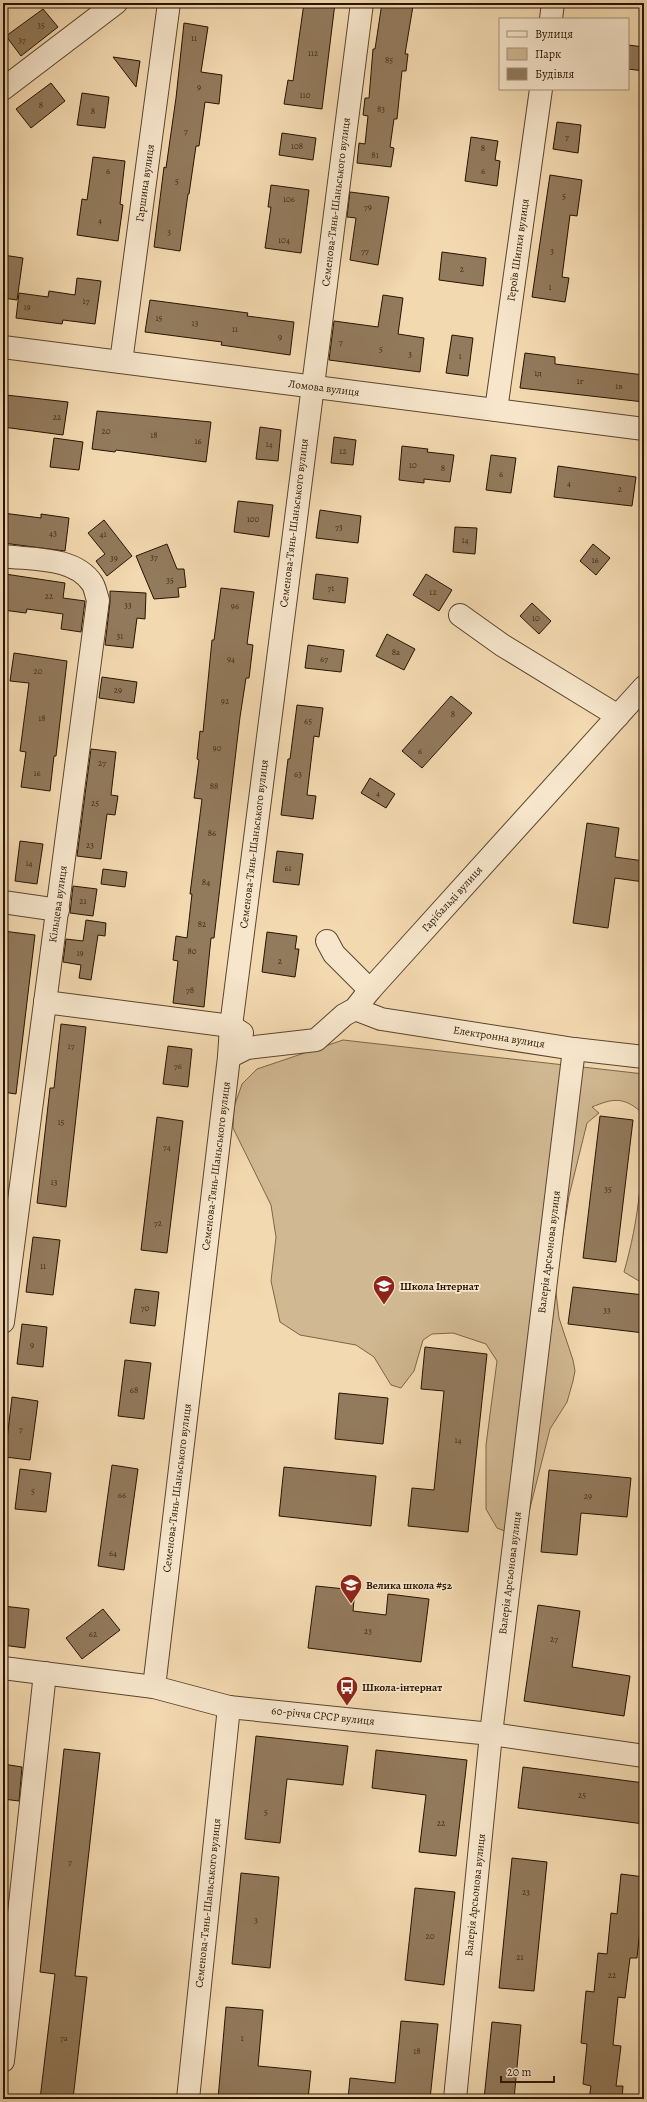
<svg xmlns="http://www.w3.org/2000/svg" width="647" height="2102" font-family="Alegreya,serif">
	<style>
		.green { fill: #d0b892; stroke: #7c6649 }
		.building { fill: #927a5c; stroke: #281400 }
		.lines { fill: none; stroke-linecap: round; stroke-linejoin: round }
		.minor-casing { stroke: #5b452c; stroke-width: 24 }
		.minor { stroke: #f7e6cc; stroke-width: 22 }
		.labels { text-anchor: middle; dominant-baseline: central; stroke-width: 3.5; stroke-linejoin: round; paint-order: stroke }
		.number-label { font-size: 9px; fill: #422e17 }
		.street-label { font-size: 11px; fill: #281400; stroke: #f7e6cc }
		.poi-label { font-size: 11px; font-weight: bold; fill: #281400; stroke: #f7e6cc; text-anchor: start }
	</style>
	<rect width="100%" height="100%" fill="#f3d9b0"/>
	<filter id="stains"><feTurbulence type="fractalNoise" baseFrequency=".005" numOctaves="4"/><feColorMatrix values="0 0 0 0 .2 0 0 0 0 .09 0 0 0 0 .02 0 0 0 .5 -.17"/></filter>
	<radialGradient id="worn" r=".72"><stop offset=".6" stop-color="#630" stop-opacity="0"/><stop offset="1" stop-color="#630" stop-opacity=".3"/></radialGradient>
	<!-- green -->
	<path class="green" d="M343,1040L644,1074V1284L624,1272C639,1219 645,1166 640,1111C622,1096 612,1099 592,1107L599,1113L587,1123L569,1196L555,1284L559,1318L573,1360L575,1371L573,1381L567,1402L550,1429L526,1524L507,1532L497,1528L486,1509V1445L497,1361L486,1344L453,1333L432,1334L423,1340L414,1371L401,1388L391,1385L374,1357L356,1345L300,1335L280,1322L271,1281L276,1237L271,1205L233,1128L234,1107L242,1084L257,1069Z"/>
	<!-- building -->
	<g class="building">
		<path d="M304,3H335L322,109L284,104L288,80L293,81Z"/>
		<path d="M382,3L413,6L405,54H408L406,71H402L397,119H394L390,147L394,148L391,167L357,163L359,143L365,144L368,116L363,115L365,98H369L373,49H375Z"/>
		<path d="M43,9L58,27L21,56L6,36Z"/>
		<path d="M184,23L208,27L201,72L222,75L219,104L205,102L199,146H196L189,194H188L180,251L154,247L164,167L166,168L176,98Z"/>
		<path d="M628,45L644,47V71L628,69Z"/>
		<path d="M113,57L140,61L136,87Z"/>
		<path d="M51,83L65,101L31,128L16,109Z"/>
		<path d="M82,93L109,97L105,128L77,125Z"/>
		<path d="M557,122L581,125L578,153L553,149Z"/>
		<path d="M282,133L316,138L313,160L279,155Z"/>
		<path d="M471,137L498,141L495,160L500,161L497,186L465,181Z"/>
		<path d="M93,157L125,161L120,204L123,205L118,241L77,235L82,199L87,200Z"/>
		<path d="M550,175L582,180L577,216L570,215L562,277L569,278L565,302L532,297Z"/>
		<path d="M271,185L309,190L301,253L265,248L271,207H268Z"/>
		<path d="M350,192L389,197L378,265L350,260L356,218L347,217Z"/>
		<path d="M442,252L486,258L483,286L439,280Z"/>
		<path d="M3,255L23,258L17,300L3,298Z"/>
		<path d="M77,278L101,281L95,324L63,320L62,324L16,318L19,293L48,297L49,291L75,295Z"/>
		<path d="M383,295L403,298L398,334L424,338L420,372L329,360L334,321L378,327Z"/>
		<path d="M150,300L248,313L247,316L294,322L290,355L221,345L222,342L145,332Z"/>
		<path d="M452,335L473,338L468,376L446,373Z"/>
		<path d="M525,353L555,357V364L644,375V402L520,388Z"/>
		<path d="M6,395L68,402L63,435L3,427Z"/>
		<path d="M97,411L211,422L206,462L116,450L115,452L92,449Z"/>
		<path d="M260,427L281,430L278,461L256,459Z"/>
		<path d="M334,437L356,440L353,465L331,463Z"/>
		<path d="M54,438L83,442L79,470L50,467Z"/>
		<path d="M402,446L428,449L427,452L454,455L450,482L424,479V483L399,480Z"/>
		<path d="M491,455L516,458L511,493L486,490Z"/>
		<path d="M558,466L636,477L632,506L554,497Z"/>
		<path d="M238,501L273,505L269,537L234,532Z"/>
		<path d="M320,510L361,516L358,543L316,538Z"/>
		<path d="M3,513L41,518V514L69,518L65,551L3,543Z"/>
		<path d="M104,520L132,556L107,576L96,561L105,554L88,533Z"/>
		<path d="M455,527L477,528L475,554L453,552Z"/>
		<path d="M167,544L177,569H184L186,587L178,588L179,597L154,599L136,556Z"/>
		<path d="M593,544L610,558L596,575L580,561Z"/>
		<path d="M5,574L65,583L63,598L85,601L81,632L61,629L63,614L27,609L26,613L3,610Z"/>
		<path d="M316,574L348,578L345,603L313,599Z"/>
		<path d="M426,574L452,590L439,611L413,595Z"/>
		<path d="M221,588L254,592L247,644L253,645L249,678H246L240,717L214,938H211L204,1007L173,1003L178,961L173,960L176,936L187,938L192,894H190L202,799L194,798L199,760L197,759L200,731L203,732L212,640H214Z"/>
		<path d="M110,591L146,593L145,619L137,618L133,648L105,645L110,602Z"/>
		<path d="M532,603L551,621L539,634L520,616Z"/>
		<path d="M387,634L415,649L404,670L376,656Z"/>
		<path d="M308,645L344,650L341,672L305,668Z"/>
		<path d="M14,653L67,661L56,756H54L50,791L21,787L26,752L20,751L29,683L10,681Z"/>
		<path d="M102,677L137,682L134,703L99,698Z"/>
		<path d="M451,696L472,713L422,768L402,751Z"/>
		<path d="M297,705L323,708L319,737L314,736L307,795L316,796L313,819L281,815L288,759H290Z"/>
		<path d="M91,749L116,752L111,795L118,796L115,815L107,814L101,859L77,856Z"/>
		<path d="M370,778L395,794L386,808L361,793Z"/>
		<path d="M587,823L619,828L615,857L644,861V882L615,878L608,928L573,923Z"/>
		<path d="M20,841L43,844L37,884L15,881Z"/>
		<path d="M277,851L303,854L299,885L273,882Z"/>
		<path d="M103,869L127,872L125,887L101,884Z"/>
		<path d="M73,886L97,889L93,916L70,913Z"/>
		<path d="M86,920L106,923L105,936L98,935L91,980L79,978L81,965L63,962L66,939L83,941Z"/>
		<path d="M3,931L35,935L16,1094L3,1092Z"/>
		<path d="M267,932L297,936L295,949H299L295,977L262,972Z"/>
		<path d="M61,1024L86,1027L66,1207L37,1203L50,1088H54Z"/>
		<path d="M168,1046L192,1049L188,1087L163,1084Z"/>
		<path d="M600,1116L633,1120L616,1262L583,1258Z"/>
		<path d="M157,1117L183,1121L167,1253L141,1250Z"/>
		<path d="M33,1237L60,1240L53,1295L26,1292Z"/>
		<path d="M573,1287L644,1295V1333L568,1324Z"/>
		<path d="M135,1289L159,1292L155,1326L130,1323Z"/>
		<path d="M22,1324L47,1327L43,1367L17,1364Z"/>
		<path d="M425,1347L487,1354L468,1532L408,1526L412,1488L434,1490L444,1391L421,1389Z"/>
		<path d="M125,1360L151,1363L144,1419L118,1416Z"/>
		<path d="M339,1393L388,1398L383,1444L335,1439Z"/>
		<path d="M12,1397L38,1401L30,1460L5,1457Z"/>
		<path d="M112,1465L138,1469L124,1570L98,1566Z"/>
		<path d="M284,1467L376,1476L371,1526L279,1516Z"/>
		<path d="M20,1469L51,1473L46,1512L15,1509Z"/>
		<path d="M549,1470L631,1478L627,1517L581,1513L577,1555L541,1552Z"/>
		<path d="M316,1586L355,1590L353,1611L386,1615L388,1594L429,1599L421,1662L308,1648Z"/>
		<path d="M538,1605L580,1611L572,1667L630,1676L624,1716L524,1701Z"/>
		<path d="M3,1606L29,1609L25,1648L3,1645Z"/>
		<path d="M103,1609L120,1630L82,1659L66,1638Z"/>
		<path d="M256,1736L348,1746L343,1785L287,1779L280,1843L245,1839Z"/>
		<path d="M64,1749L100,1753L75,1976L87,1977L73,2099H40L55,1974L40,1972Z"/>
		<path d="M376,1750L467,1760L456,1856L419,1852L426,1795L372,1788Z"/>
		<path d="M3,1764L22,1767L19,1801L3,1799Z"/>
		<path d="M523,1767L644,1783V1824L518,1808Z"/>
		<path d="M512,1858L547,1862L534,1991L499,1988Z"/>
		<path d="M241,1873L279,1877L270,1968L232,1964Z"/>
		<path d="M621,1874L644,1877V1920L641,1919L637,1958H630L625,1998L618,1997L613,2045L621,2046L616,2086H623L622,2099H589L591,2086L583,2084L587,2044L581,2043L586,1991L594,1992L598,1953L607,1954L611,1913L617,1914Z"/>
		<path d="M415,1888L455,1892L444,1985L405,1980Z"/>
		<path d="M226,2007L263,2010L258,2066L311,2071L308,2099H218Z"/>
		<path d="M401,2021L438,2024L430,2099H348L350,2078L395,2083Z"/>
		<path d="M492,2022L521,2025L514,2099H484Z"/>
	</g>
	<g class="lines">
		<!-- minor casing -->
		<g class="minor-casing">
			<g id="minor">
				<path d="M551,19L553,3"/>
				<path d="M3,89L116,3"/>
				<path d="M3,347L644,429"/>
				<path d="M121,362L169,3"/>
				<path d="M496,410L541,89"/>
				<path d="M3,556C31,560 74,556 92,583C95,587 96,595 98,600L3,1322"/>
				<path d="M460,615L502,645L618,716"/>
				<path d="M3,902L58,910"/>
				<path d="M327,941L334,954L370,990"/>
				<path d="M45,1002L231,1026L242,1033"/>
				<path d="M355,1009L381,1019L574,1049L644,1057"/>
				<path d="M229,1057L247,1048L316,1040L344,1015L355,1009L370,990L644,687"/>
				<path d="M3,1668L154,1687L229,1707L491,1734L644,1756"/>
				<path d="M154,1687L229,1057L231,1026L362,3"/>
				<path d="M3,2061L45,1673"/>
				<path d="M188,2099L229,1707"/>
				<path d="M455,2099L491,1734L574,1049"/>
			</g>
		</g>
		<!-- minor -->
		<use href="#minor" class="minor"/>
	</g>
	<!-- icons -->
	<defs>
		<g id="school-pin" transform="scale(1.15)"><path d="M0 17L-7.5 6A9.5 9.5 0 1 1 7.5 6Z" fill="#8f2418" stroke="#f7e6cc"/><path d="M0-5L7-2L0 1L-7-2ZM-4 1L0 2.5L4 1V4Q0 6-4 4Z" fill="#fff"/></g>
		<g id="bus-pin" transform="scale(1.15)"><path d="M0 17L-7.5 6A9.5 9.5 0 1 1 7.5 6Z" fill="#8f2418" stroke="#f7e6cc"/><path d="M-5-6H5V4H4V6H2V4H-2V6H-4V4H-5ZM-3.5-4V0h7V-4ZM-3.5 1.2v1.5H-2V1.2ZM2 1.2v1.5H3.5V1.2Z" fill="#fff"/></g>
	</defs>
	<g fill-rule="evenodd">
		<use href="#school-pin" x="384" y="1286"/>
		<use href="#school-pin" x="351" y="1585"/>
		<use href="#bus-pin" x="347" y="1687"/>
	</g>
	<g class="labels">
		<!-- number labels -->
		<g class="number-label">
			<text x="41" y="25">35</text>
			<text x="194" y="38">11</text>
			<text x="22" y="40">37</text>
			<text x="313" y="53">112</text>
			<text x="389" y="60">85</text>
			<text x="199" y="87">9</text>
			<text x="305" y="95">110</text>
			<text x="41" y="105">8</text>
			<text x="381" y="109">83</text>
			<text x="93" y="111">8</text>
			<text x="186" y="131">7</text>
			<text x="567" y="137">7</text>
			<text x="297" y="146">108</text>
			<text x="483" y="148">8</text>
			<text x="375" y="155">81</text>
			<text x="108" y="171">6</text>
			<text x="483" y="171">6</text>
			<text x="177" y="181">5</text>
			<text x="564" y="196">5</text>
			<text x="289" y="199">106</text>
			<text x="368" y="207">79</text>
			<text x="100" y="220">4</text>
			<text x="169" y="232">3</text>
			<text x="284" y="240">104</text>
			<text x="365" y="251">77</text>
			<text x="552" y="251">3</text>
			<text x="462" y="269">2</text>
			<text x="550" y="287">1</text>
			<text x="86" y="301">17</text>
			<text x="27" y="307">19</text>
			<text x="159" y="318">15</text>
			<text x="195" y="323">13</text>
			<text x="235" y="329">11</text>
			<text x="280" y="337">9</text>
			<text x="341" y="342">7</text>
			<text x="381" y="349">5</text>
			<text x="410" y="354">3</text>
			<text x="460" y="356">1</text>
			<text x="538" y="373">1д</text>
			<text x="580" y="381">1г</text>
			<text x="619" y="386">1в</text>
			<text x="57" y="417">22</text>
			<text x="106" y="431">20</text>
			<text x="154" y="435">18</text>
			<text x="198" y="441">16</text>
			<text x="269" y="444">14</text>
			<text x="343" y="451">12</text>
			<text x="413" y="465">10</text>
			<text x="443" y="468">8</text>
			<text x="501" y="474">6</text>
			<text x="569" y="483">4</text>
			<text x="620" y="489">2</text>
			<text x="253" y="519">100</text>
			<text x="339" y="527">73</text>
			<text x="53" y="533">43</text>
			<text x="103" y="534">41</text>
			<text x="465" y="540">14</text>
			<text x="154" y="557">37</text>
			<text x="114" y="558">39</text>
			<text x="595" y="560">16</text>
			<text x="170" y="580">35</text>
			<text x="331" y="588">71</text>
			<text x="433" y="592">12</text>
			<text x="49" y="596">22</text>
			<text x="128" y="605">33</text>
			<text x="235" y="606">96</text>
			<text x="536" y="618">10</text>
			<text x="120" y="636">31</text>
			<text x="396" y="652">8а</text>
			<text x="231" y="659">94</text>
			<text x="324" y="659">67</text>
			<text x="38" y="671">20</text>
			<text x="118" y="690">29</text>
			<text x="225" y="701">92</text>
			<text x="453" y="714">8</text>
			<text x="42" y="718">18</text>
			<text x="308" y="721">65</text>
			<text x="217" y="748">90</text>
			<text x="420" y="751">6</text>
			<text x="102" y="763">27</text>
			<text x="37" y="773">16</text>
			<text x="298" y="774">63</text>
			<text x="214" y="786">88</text>
			<text x="378" y="793">4</text>
			<text x="95" y="803">25</text>
			<text x="212" y="833">86</text>
			<text x="90" y="845">23</text>
			<text x="29" y="863">14</text>
			<text x="288" y="868">61</text>
			<text x="206" y="882">84</text>
			<text x="83" y="901">21</text>
			<text x="202" y="924">82</text>
			<text x="192" y="951">80</text>
			<text x="80" y="953">19</text>
			<text x="280" y="961">2</text>
			<text x="190" y="990">78</text>
			<text x="71" y="1046">17</text>
			<text x="178" y="1066">76</text>
			<text x="61" y="1122">15</text>
			<text x="167" y="1147">74</text>
			<text x="54" y="1182">13</text>
			<text x="608" y="1189">35</text>
			<text x="158" y="1223">72</text>
			<text x="43" y="1266">11</text>
			<text x="145" y="1308">70</text>
			<text x="607" y="1310">33</text>
			<text x="32" y="1345">9</text>
			<text x="134" y="1390">68</text>
			<text x="21" y="1429">7</text>
			<text x="458" y="1440">14</text>
			<text x="33" y="1491">5</text>
			<text x="122" y="1495">66</text>
			<text x="588" y="1496">29</text>
			<text x="113" y="1553">64</text>
			<text x="368" y="1631">23</text>
			<text x="93" y="1634">62</text>
			<text x="554" y="1639">27</text>
			<text x="582" y="1795">25</text>
			<text x="266" y="1812">5</text>
			<text x="441" y="1823">22</text>
			<text x="70" y="1862">7</text>
			<text x="526" y="1892">23</text>
			<text x="256" y="1920">3</text>
			<text x="430" y="1936">20</text>
			<text x="520" y="1957">21</text>
			<text x="612" y="1975">22</text>
			<text x="64" y="2038">7а</text>
			<text x="242" y="2038">1</text>
			<text x="417" y="2051">18</text>
		</g>
		<!-- street labels -->
		<g class="street-label">
			<text transform="translate(145 183) rotate(-82)">Гаршина вулиця</text>
			<text transform="translate(336 202) rotate(-83)">Семенова-Тянь-Шаньського вулиця</text>
			<text transform="translate(518 250) rotate(-82)">Героїв Шипки вулиця</text>
			<text transform="translate(324 388) rotate(7)">Ломова вулиця</text>
			<text transform="translate(294 523) rotate(-83)">Семенова-Тянь-Шаньського вулиця</text>
			<text transform="translate(254 844) rotate(-83)">Семенова-Тянь-Шаньського вулиця</text>
			<text transform="translate(452 899) rotate(-48)">Гарібальді вулиця</text>
			<text transform="translate(58 904) rotate(-82)">Кільцева вулиця</text>
			<text transform="translate(499 1037) rotate(9)">Електронна вулиця</text>
			<text transform="translate(216 1166) rotate(-83)">Семенова-Тянь-Шаньського вулиця</text>
			<text transform="translate(549 1252) rotate(-83)">Валерія Арсьонова вулиця</text>
			<text transform="translate(177 1488) rotate(-83)">Семенова-Тянь-Шаньського вулиця</text>
			<text transform="translate(510 1573) rotate(-83)">Валерія Арсьонова вулиця</text>
			<text transform="translate(323 1716) rotate(6)">60-річчя СРСР вулиця</text>
			<text transform="translate(475 1895) rotate(-84)">Валерія Арсьонова вулиця</text>
			<text transform="translate(208 1903) rotate(-84)">Семенова-Тянь-Шаньського вулиця</text>
		</g>
		<!-- poi labels -->
		<g class="poi-label">
			<text x="400" y="1286">Школа Інтернат</text>
			<text x="366" y="1585">Велика школа #52</text>
			<text x="362" y="1687">Школа-інтернат</text>
		</g>
	</g>
	<!-- margin -->
	<rect width="647" height="2102" fill="none" stroke="#f3d9b0" stroke-width="16"/>
	<rect x="4" y="4" width="639" height="2094" fill="none" stroke="#281400" stroke-width="2"/>
	<rect x="8" y="8" width="631" height="2086" fill="none" stroke="#281400"/>
	<!-- legend -->
	<rect x="499" y="18" width="130" height="72" fill="#f7e6cc" stroke="#a4927a"/>
	<rect x="507" y="31" width="20" height="6" fill="#f7e6cc" stroke="#a4927a"/>
	<text x="535" y="38" font-size="12" fill="#281400">Вулиця</text>
	<rect x="507" y="48" width="20" height="12" fill="#d0b892" stroke="#a4927a"/>
	<text x="535" y="58" font-size="12" fill="#281400">Парк</text>
	<rect x="507" y="68" width="20" height="12" fill="#927a5c" stroke="#a4927a"/>
	<text x="535" y="78" font-size="12" fill="#281400">Будівля</text>
	<!-- scale -->
	<path d="M501 2076v6h53v-6" fill="none" stroke="#281400" stroke-width="2"/>
	<text x="507" y="2076" font-size="12" fill="#281400" stroke="#f7e6cc" stroke-width="3" paint-order="stroke">20 m</text>
	<rect width="100%" height="100%" filter="url(#stains)"/>
	<rect width="100%" height="100%" fill="url(#worn)"/>
</svg>
